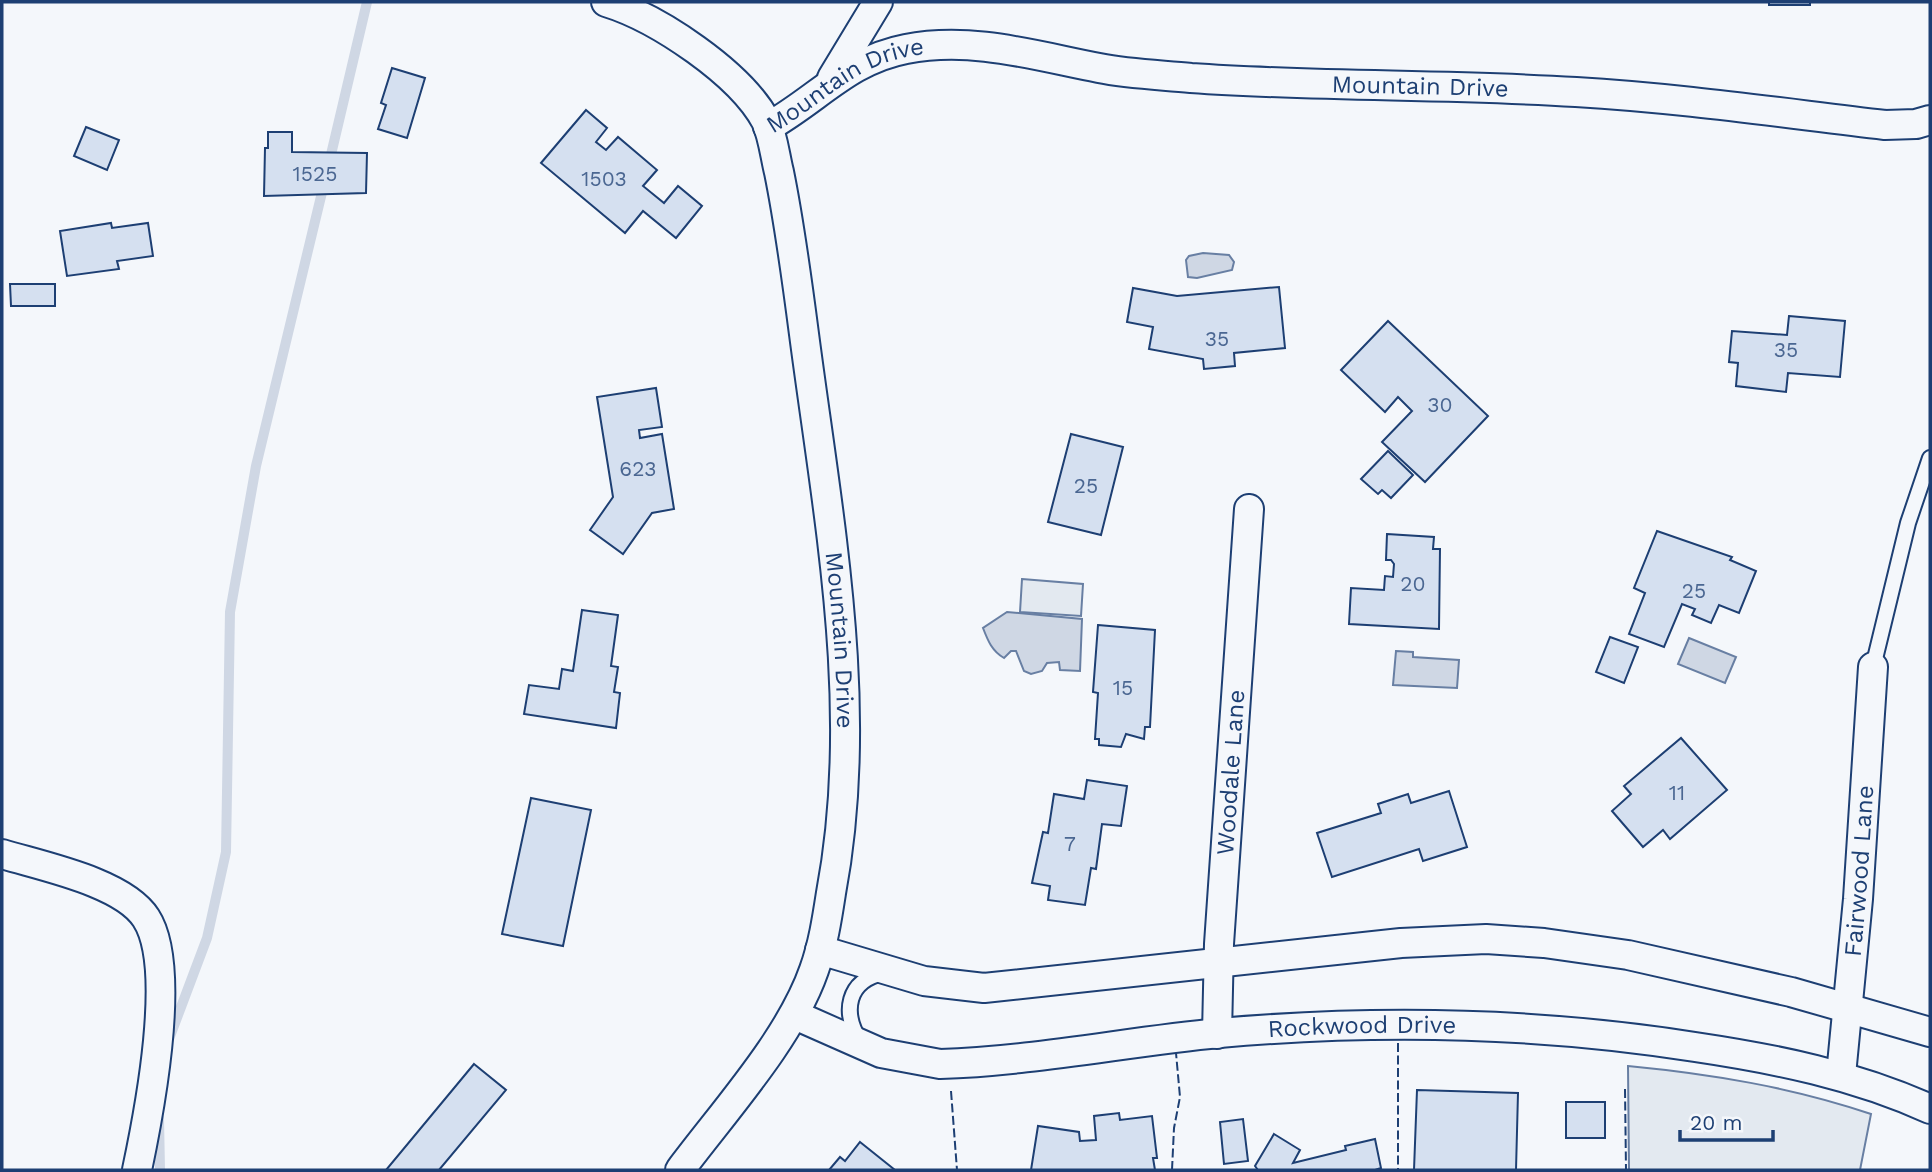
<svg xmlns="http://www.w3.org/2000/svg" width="1932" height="1172" font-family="'Work Sans',sans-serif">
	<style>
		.green { fill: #e3e9f0; stroke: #687fa3; stroke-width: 2 }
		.water { fill: #cfd7e4; stroke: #687fa3; stroke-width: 2 }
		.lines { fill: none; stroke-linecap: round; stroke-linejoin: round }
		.stream { stroke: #cfd7e4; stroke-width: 10 }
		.building { fill: #d5e0f0; stroke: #1d3f73; stroke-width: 2 }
		.service-casing { stroke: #1d3f73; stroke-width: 18 }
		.minor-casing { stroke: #1d3f73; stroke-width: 32 }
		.service { stroke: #f4f7fb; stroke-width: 14 }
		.minor { stroke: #f4f7fb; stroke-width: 28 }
		.fence { stroke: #1d3f73; stroke-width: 2; stroke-dasharray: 9 3.5; stroke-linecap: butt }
		.labels { text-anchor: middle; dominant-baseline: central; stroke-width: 5; stroke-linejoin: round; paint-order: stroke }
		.number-label { font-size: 21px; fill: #4b6792 }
		.street-label { font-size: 24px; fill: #1d3f73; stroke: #f4f7fb }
	</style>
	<rect width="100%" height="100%" fill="#f4f7fb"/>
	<!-- green -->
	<g class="green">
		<path d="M1022,579L1083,584L1081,616L1020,612Z"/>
		<path d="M1628,1066C1711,1074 1791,1087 1871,1114L1860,1170H1629Z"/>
	</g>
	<!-- water -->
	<g class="water">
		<path d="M1203,253L1229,255L1234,262L1232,270L1197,278L1188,277L1186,260L1189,256Z"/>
		<path d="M1007,612L1082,619L1080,671L1060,670L1059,662L1047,663L1042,671L1031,674L1024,671L1016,651H1011L1004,658C992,651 988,641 983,628Z"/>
		<path d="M1689,638L1736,657L1725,683L1678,664Z"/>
		<path d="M1396,651L1413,652V657L1459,660L1457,688L1393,685Z"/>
	</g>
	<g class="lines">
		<!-- stream -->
		<g class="stream">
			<path d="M329,163L367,2"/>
			<path d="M169,1039L207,938L226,852L230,612L256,466L324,184"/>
			<path d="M159,1118L160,1170"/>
		</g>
	</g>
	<!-- building -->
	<g class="building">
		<rect x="1769" y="2" width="41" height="3"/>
		<path d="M392,68L425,78L407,138L378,129L386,105L381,103Z"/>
		<path d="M586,110L607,128L596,142L606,150L618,137L657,170L643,186L664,203L678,186L702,206L676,238L643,211L625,233L541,163Z"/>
		<path d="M86,127L119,140L107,170L74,156Z"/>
		<path d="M268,132H292V152L367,153L366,193L264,196L265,148H268Z"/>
		<path d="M111,223L112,228L148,223L153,256L117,261L119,269L67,276L60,231Z"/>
		<path d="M10,284H55V306H11Z"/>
		<path d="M1279,287L1285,348L1234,353L1235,366L1204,369L1203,359L1149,349L1153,327L1127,322L1133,288L1177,296Z"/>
		<path d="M1789,316L1845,321L1840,377L1788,373L1786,392L1736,386L1738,363L1729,362L1732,331L1787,335Z"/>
		<path d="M1388,321L1488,416L1425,482L1382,442L1412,411L1398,397L1385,412L1341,370Z"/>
		<path d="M656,388L662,427L639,430L640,438L662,434L674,509L652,513L623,554L590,530L613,497L597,397Z"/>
		<path d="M1071,434L1123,447L1101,535L1048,522Z"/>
		<path d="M1388,451L1413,475L1391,498L1382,490L1378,494L1361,479Z"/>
		<path d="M1657,531L1732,557L1730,560L1756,571L1739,613L1719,605L1711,623L1692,615L1695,609L1682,604L1664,647L1629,634L1645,593L1634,588Z"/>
		<path d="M1387,534L1434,537L1433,549H1440L1439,629L1349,624L1351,588L1384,590L1385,576L1393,577L1394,564L1391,560H1386Z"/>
		<path d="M582,610L618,615L611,666L618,667L614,692L620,693L616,728L524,714L529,685L559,689L562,669L573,671Z"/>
		<path d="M1098,625L1155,630L1150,727H1145L1144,739L1126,734L1121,747L1099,745V739H1095L1098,693L1093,692Z"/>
		<path d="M1610,637L1638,647L1624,683L1596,672Z"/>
		<path d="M1681,738L1727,790L1670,839L1663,830L1643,847L1612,811L1631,794L1624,786Z"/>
		<path d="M1087,780L1127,786L1121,826L1102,824L1096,869L1091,868L1085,905L1048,900L1050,886L1032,883L1043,832L1048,833L1054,794L1084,799Z"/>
		<path d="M1449,791L1467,847L1423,861L1419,849L1332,877L1317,833L1381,813L1378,804L1408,794L1411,803Z"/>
		<path d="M531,798L591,810L563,946L502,934Z"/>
		<path d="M474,1064L506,1090L439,1170H386Z"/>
		<path d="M1417,1090L1518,1093L1516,1170H1414Z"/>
		<rect x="1566" y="1102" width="39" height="36"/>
		<path d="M1119,1113L1120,1120L1152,1116L1157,1158H1153L1155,1170H1031L1038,1126L1079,1132L1080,1141L1096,1140L1094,1116Z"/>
		<path d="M1243,1119L1248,1161L1224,1164L1220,1122Z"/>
		<path d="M1274,1134L1300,1150L1293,1163L1346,1150L1345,1146L1375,1139L1381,1168L1375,1170H1258L1255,1166Z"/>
		<path d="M860,1142L895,1170H829L840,1157L845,1161Z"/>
	</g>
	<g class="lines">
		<!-- service casing -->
		<g class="service-casing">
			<g id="service">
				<path d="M1873,667L1908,523L1930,458"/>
				<path d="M860,1041C842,1012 847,981 883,973"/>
			</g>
		</g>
		<!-- minor casing -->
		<g class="minor-casing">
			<g id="minor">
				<path id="s1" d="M606,2C658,18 740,73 766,121C773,136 775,156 779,172C790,226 797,280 804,334C828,518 866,708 831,893C827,919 823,945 814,970C790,1039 724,1111 680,1170"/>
				<path d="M832,78L878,2"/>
				<path id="s2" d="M768,127C818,99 848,60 906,49C972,36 1036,56 1099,68C1129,74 1161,75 1191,78C1319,87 1448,84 1576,92C1679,98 1782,113 1885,125L1916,124L1930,120"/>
				<path d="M2,854C41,866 123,882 146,918C178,967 149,1113 137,1170"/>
				<path d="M820,950L924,981L984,988L1401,943L1486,939L1544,943L1628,955L1791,992L1930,1032"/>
				<path id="s3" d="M795,1015L881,1053L940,1064C1033,1061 1126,1042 1219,1033C1380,1019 1536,1022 1695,1047C1776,1059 1855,1075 1930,1109"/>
				<path id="s4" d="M1217,1034L1219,944L1249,509"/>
				<path id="s5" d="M1841,1075L1858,899L1873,667"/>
			</g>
		</g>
		<!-- service -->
		<use href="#service" class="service"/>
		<!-- minor -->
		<use href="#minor" class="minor"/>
		<!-- fence -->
		<g class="fence">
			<path d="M1398,1043V1170"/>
			<path d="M1625,1089L1626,1170"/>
			<path d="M951,1091L957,1170"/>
			<path d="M1172,1170L1174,1128L1180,1097L1176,1053"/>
		</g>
	</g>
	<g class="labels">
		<!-- number labels -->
		<g class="number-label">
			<text x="315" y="173">1525</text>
			<text x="604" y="178">1503</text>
			<text x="1217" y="338">35</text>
			<text x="1786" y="349">35</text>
			<text x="1440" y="404">30</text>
			<text x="638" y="468">623</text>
			<text x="1086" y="485">25</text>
			<text x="1413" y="583">20</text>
			<text x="1694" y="590">25</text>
			<text x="1123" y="687">15</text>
			<text x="1677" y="792">11</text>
			<text x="1070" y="843">7</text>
		</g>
		<!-- street labels -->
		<g class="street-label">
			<text stroke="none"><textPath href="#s2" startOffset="677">Mountain Drive</textPath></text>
			<text stroke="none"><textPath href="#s2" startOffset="89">Mountain Drive</textPath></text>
			<text stroke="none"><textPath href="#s1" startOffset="728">Mountain Drive</textPath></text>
			<text stroke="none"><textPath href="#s4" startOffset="262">Woodale Lane</textPath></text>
			<text stroke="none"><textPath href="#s5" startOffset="205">Fairwood Lane</textPath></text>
			<text stroke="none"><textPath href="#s3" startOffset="578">Rockwood Drive</textPath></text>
		</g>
	</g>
	<!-- border -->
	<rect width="1932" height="1172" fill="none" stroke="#1d3f73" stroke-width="7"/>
	<!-- scale -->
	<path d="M1680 1130v10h93v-10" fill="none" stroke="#1d3f73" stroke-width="3.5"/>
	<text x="1690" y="1130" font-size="21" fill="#1d3f73" stroke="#f4f7fb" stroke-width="5" paint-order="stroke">20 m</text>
</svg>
